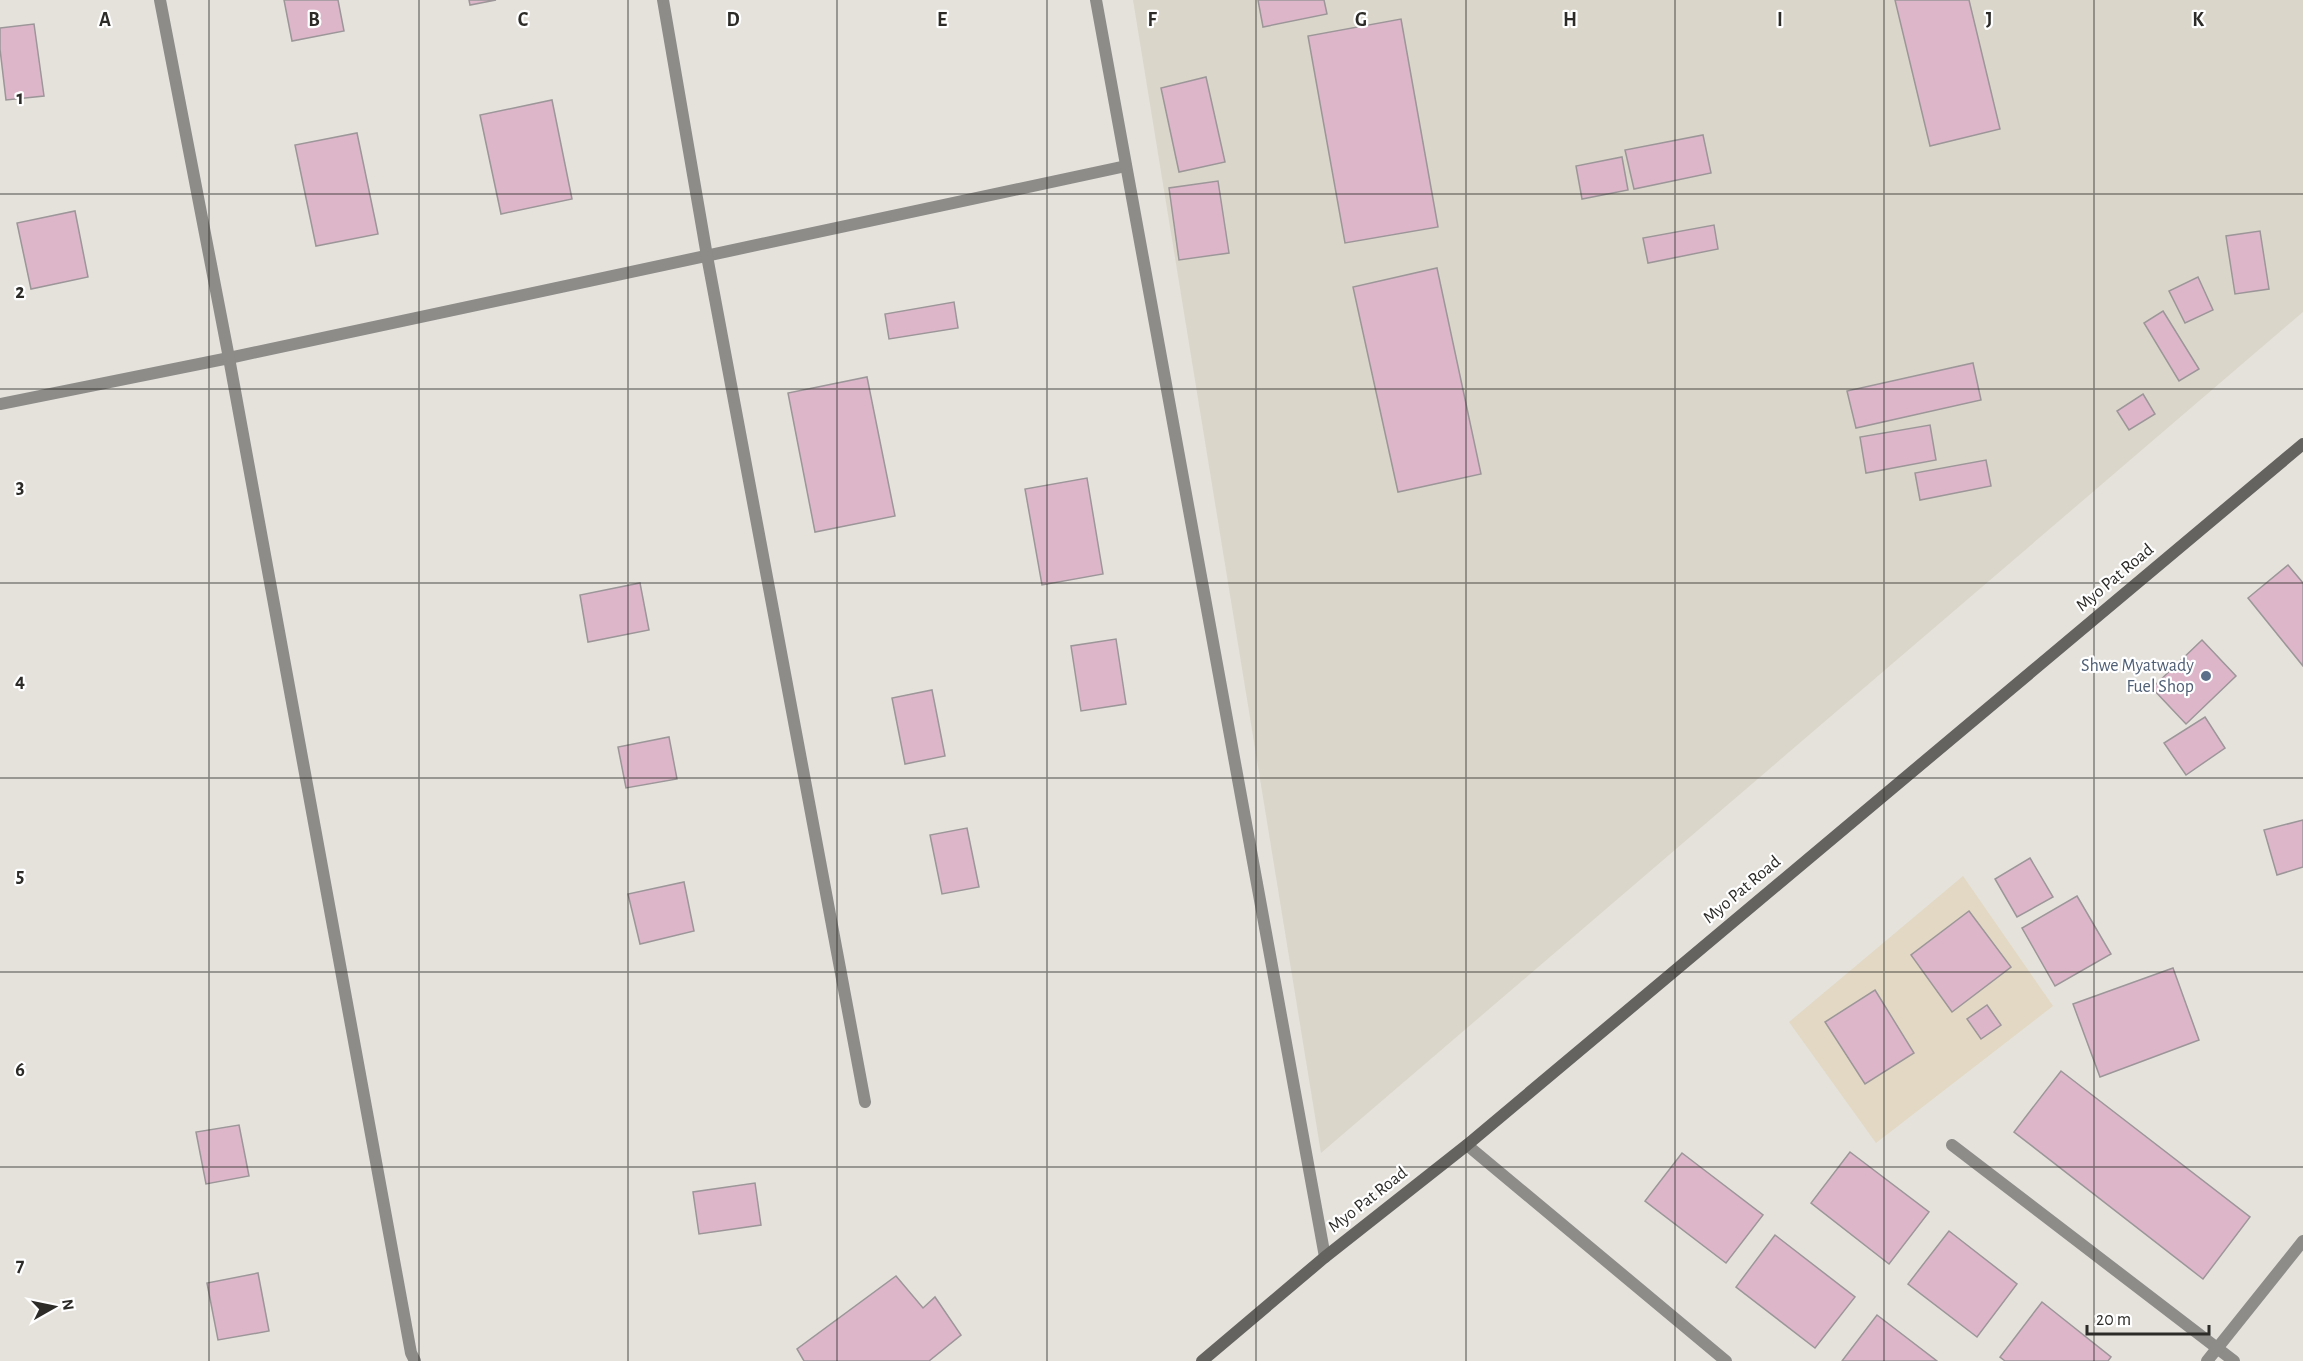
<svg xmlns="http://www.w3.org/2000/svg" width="2303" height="1361" font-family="'Alegreya Sans',sans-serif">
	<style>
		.commercial { fill: #e2d8c3 }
		.built { fill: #dbd6ca }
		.building { fill: #ddb6ca; stroke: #9c9699; stroke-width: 1.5 }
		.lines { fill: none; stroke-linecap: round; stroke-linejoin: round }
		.lane { stroke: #8d8c89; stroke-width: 12 }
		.street { stroke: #8d8c89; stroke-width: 12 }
		.secondary { stroke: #65635f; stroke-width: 12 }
		.grid { fill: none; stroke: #2c2b28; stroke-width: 1.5; stroke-opacity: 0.55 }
		.service-dot { fill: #5c6f8a; stroke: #fff; stroke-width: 2 }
		.labels { text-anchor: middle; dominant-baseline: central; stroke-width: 4.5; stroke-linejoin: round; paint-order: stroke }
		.street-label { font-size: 18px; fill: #2c2b28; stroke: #fff }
		.service-label { font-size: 18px; fill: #4e5e75; stroke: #fff; text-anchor: end }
		.grid-label { font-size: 20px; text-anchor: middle; font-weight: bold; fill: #2c2b28; stroke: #fff; stroke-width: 4.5; stroke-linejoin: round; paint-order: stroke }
	</style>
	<rect width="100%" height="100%" fill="#e5e2dc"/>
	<!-- commercial -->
	<path class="commercial" d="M1963,876L2053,1006L1876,1143L1789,1022Z"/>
	<!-- built -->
	<path class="built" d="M1133,0H2303V312L1321,1153Z"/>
	<!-- building -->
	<g class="building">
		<path d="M284,0H338L344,31L292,41Z"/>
		<path d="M469,0H496L470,5Z"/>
		<path d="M1258,0H1324L1327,14L1263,27Z"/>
		<path d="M1895,0H1969L2000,129L1930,146Z"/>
		<path d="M1401,19L1438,227L1345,243L1308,36Z"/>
		<path d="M34,24L44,96L6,100L0,49V28Z"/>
		<path d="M1206,77L1225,162L1179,172L1161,88Z"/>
		<path d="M552,100L572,199L501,214L480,115Z"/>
		<path d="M357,133L378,234L316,246L295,145Z"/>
		<path d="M1703,135L1711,173L1634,189L1625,150Z"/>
		<path d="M1622,157L1628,190L1582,199L1576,166Z"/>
		<path d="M1218,181L1229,253L1179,260L1169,188Z"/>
		<path d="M75,211L88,277L31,289L17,223Z"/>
		<path d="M1714,225L1718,249L1648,263L1643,238Z"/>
		<path d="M2260,231L2269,289L2235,294L2226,236Z"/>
		<path d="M1437,268L1481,474L1398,492L1353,287Z"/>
		<path d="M2198,277L2213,310L2185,323L2169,291Z"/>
		<path d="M954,302L958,328L889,339L885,314Z"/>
		<path d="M2163,311L2199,369L2179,381L2144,323Z"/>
		<path d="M1973,363L1981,400L1856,428L1847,391Z"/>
		<path d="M867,377L895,516L815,532L788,393Z"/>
		<path d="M2143,394L2155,414L2129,430L2117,411Z"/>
		<path d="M1930,425L1936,460L1866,473L1860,437Z"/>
		<path d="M1986,460L1991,486L1920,500L1915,473Z"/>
		<path d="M1087,478L1103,574L1042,585L1025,489Z"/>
		<path d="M2288,565L2303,583V666L2248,598Z"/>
		<path d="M640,583L649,630L588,642L580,595Z"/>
		<path d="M1116,639L1126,704L1081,711L1071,646Z"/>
		<path d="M2202,640L2236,676L2186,724L2152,688Z"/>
		<path d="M932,690L945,756L905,764L892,698Z"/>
		<path d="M2205,717L2225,748L2186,775L2164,743Z"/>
		<path d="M669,737L677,779L626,788L618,747Z"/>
		<path d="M2303,820V867L2277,875L2264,830Z"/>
		<path d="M967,828L979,887L942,894L930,835Z"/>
		<path d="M2030,858L2053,897L2017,917L1995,879Z"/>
		<path d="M684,882L694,931L640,944L628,894Z"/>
		<path d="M2077,896L2111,954L2055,986L2022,928Z"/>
		<path d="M1969,911L2011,967L1952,1012L1911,955Z"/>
		<path d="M2173,968L2199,1040L2100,1077L2073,1004Z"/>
		<path d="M1875,990L1914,1053L1865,1084L1825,1022Z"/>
		<path d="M1987,1005L2001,1025L1981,1039L1967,1019Z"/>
		<path d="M2061,1071L2250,1217L2203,1279L2014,1132Z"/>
		<path d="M239,1125L249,1176L206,1184L196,1132Z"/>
		<path d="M1850,1152L1929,1212L1889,1264L1811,1203Z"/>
		<path d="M1682,1153L1763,1215L1726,1263L1645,1201Z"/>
		<path d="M755,1183L761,1225L699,1234L693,1192Z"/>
		<path d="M1949,1231L2017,1284L1977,1337L1908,1284Z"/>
		<path d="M1775,1235L1855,1297L1815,1348L1736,1287Z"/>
		<path d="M258,1273L269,1331L218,1340L207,1283Z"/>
		<path d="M896,1276L923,1308L935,1297L961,1335L929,1361H804L797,1349Z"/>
		<path d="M2042,1302L2111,1357L2108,1361H2005L2000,1357Z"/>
		<path d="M1877,1315L1937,1361H1842Z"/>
	</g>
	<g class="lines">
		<!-- lane -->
		<g class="lane">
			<path d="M0,404L229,358L1126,166"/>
			<path d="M1467,1145L1726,1361"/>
			<path d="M1952,1145L2234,1361"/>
			<path d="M2207,1361L2303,1241"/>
		</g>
		<!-- street -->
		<g class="street">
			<path d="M160,0L229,358L411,1353L415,1361"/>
			<path d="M663,0L707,256L865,1102"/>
			<path d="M1096,0L1325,1257"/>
		</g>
		<!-- secondary -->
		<path class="secondary" d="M1202,1361L1325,1257L1467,1145L2303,444"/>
	</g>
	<!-- grid -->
	<path class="grid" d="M209,0V1361M419,0V1361M628,0V1361M837,0V1361M1047,0V1361M1256,0V1361M1466,0V1361M1675,0V1361M1884,0V1361M2094,0V1361M0,194H2303M0,389H2303M0,583H2303M0,778H2303M0,972H2303M0,1167H2303"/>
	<!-- markers -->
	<circle class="service-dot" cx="2206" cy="676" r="6"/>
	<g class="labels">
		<!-- street labels -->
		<g class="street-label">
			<text transform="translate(2115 578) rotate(-40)">Myo Pat Road</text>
			<text transform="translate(1742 890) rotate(-40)">Myo Pat Road</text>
			<text transform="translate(1368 1200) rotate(-38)">Myo Pat Road</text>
		</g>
		<!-- service labels -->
		<g class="service-label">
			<text x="2194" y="666">Shwe Myatwady<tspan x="2194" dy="21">Fuel Shop</tspan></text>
		</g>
	</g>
	<g class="grid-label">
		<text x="105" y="26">A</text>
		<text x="314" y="26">B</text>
		<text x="523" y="26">C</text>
		<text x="733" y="26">D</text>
		<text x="942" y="26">E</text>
		<text x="1152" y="26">F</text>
		<text x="1361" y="26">G</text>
		<text x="1570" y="26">H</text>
		<text x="1780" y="26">I</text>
		<text x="1989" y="26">J</text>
		<text x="2198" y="26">K</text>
		<text x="20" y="104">1</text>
		<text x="20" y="298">2</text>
		<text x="20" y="493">3</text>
		<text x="20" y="687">4</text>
		<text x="20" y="882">5</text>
		<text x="20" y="1076">6</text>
		<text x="20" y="1271">7</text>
	</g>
	<!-- north arrow -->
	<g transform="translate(54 1307) rotate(81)" stroke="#ffffff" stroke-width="4.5" paint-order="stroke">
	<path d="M0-4.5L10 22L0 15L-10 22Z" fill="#2c2b28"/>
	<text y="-9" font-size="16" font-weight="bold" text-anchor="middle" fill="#2c2b28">N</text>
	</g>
	<!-- scale -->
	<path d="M2087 1325v9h122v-9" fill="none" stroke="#2c2b28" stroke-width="3"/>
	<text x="2096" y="1325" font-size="18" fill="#2c2b28" stroke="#ffffff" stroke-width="4.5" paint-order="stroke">20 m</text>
</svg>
